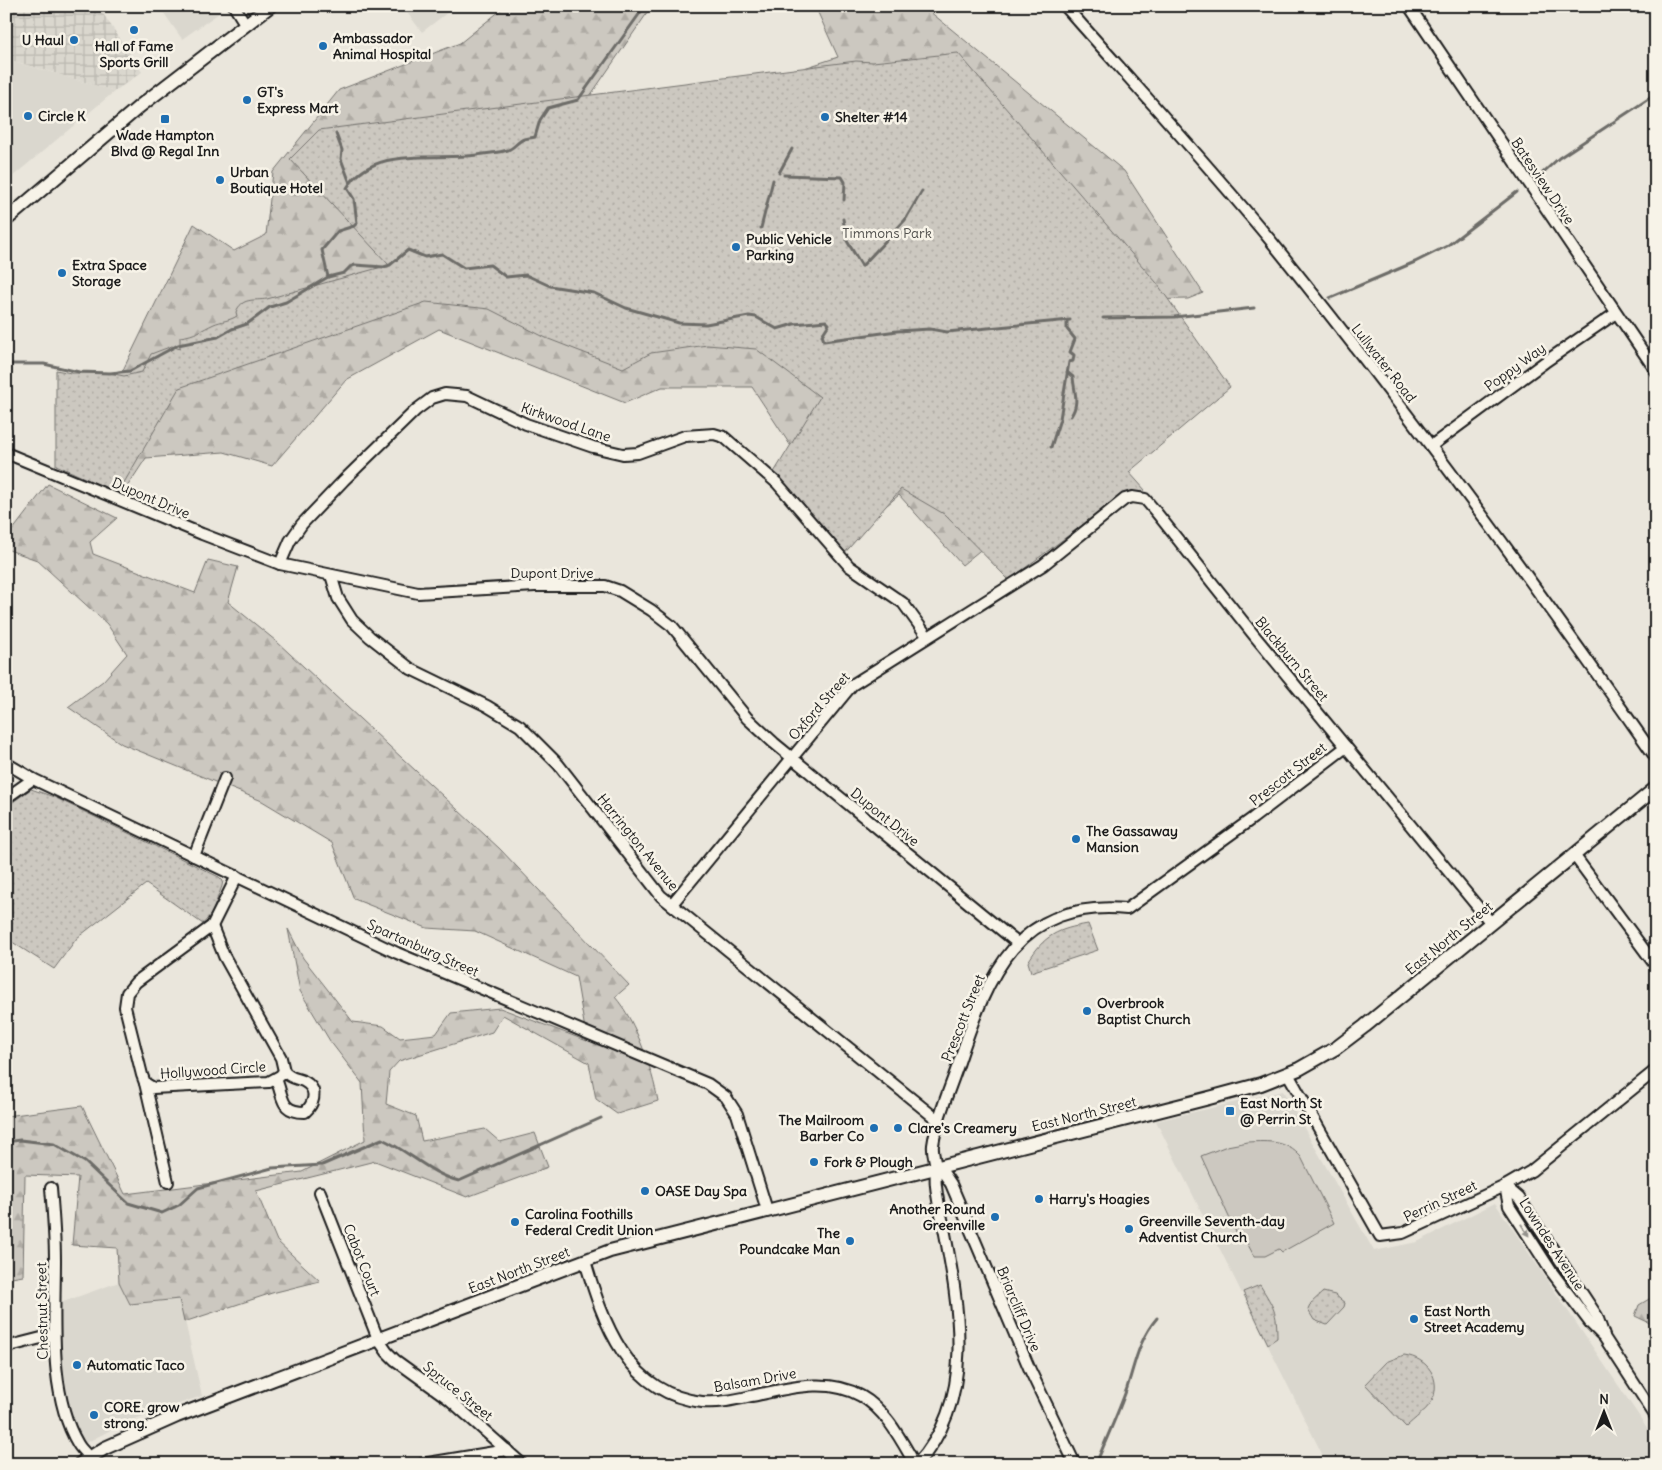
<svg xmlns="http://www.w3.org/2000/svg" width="1662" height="1470" font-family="Delius,sans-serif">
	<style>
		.built { fill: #dad7ce }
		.industrial { fill: url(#industrial-grid) }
		.grass { fill: #ccc8c0; stroke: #74726e }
		.forest { fill: url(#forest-firs); stroke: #74726e }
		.park { fill: url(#park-dots); stroke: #74726e }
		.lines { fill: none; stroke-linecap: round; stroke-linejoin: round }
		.stream { stroke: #6d6c68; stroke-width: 3 }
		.minor-casing { stroke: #1c1c1c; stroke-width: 14 }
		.major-casing { stroke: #1c1c1c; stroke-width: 16 }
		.minor { stroke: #f7f3e8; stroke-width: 10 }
		.major { stroke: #f7f3e8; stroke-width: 12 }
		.oneway { fill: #94928c }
		.poi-dot { fill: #1f6fb2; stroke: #f7f3e8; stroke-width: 2 }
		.labels { text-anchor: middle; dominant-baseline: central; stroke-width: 5; stroke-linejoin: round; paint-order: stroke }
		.poi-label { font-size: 14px; font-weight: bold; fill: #1c1c1c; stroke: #f7f3e8; text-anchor: start }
		.street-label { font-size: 14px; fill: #1c1c1c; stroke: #f7f3e8 }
		.park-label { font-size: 14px; fill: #51504d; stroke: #f7f3e8 }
	</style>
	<defs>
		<pattern id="industrial-grid" width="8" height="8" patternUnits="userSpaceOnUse" patternTransform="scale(1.25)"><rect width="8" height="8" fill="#dad7ce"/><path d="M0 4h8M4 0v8" fill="none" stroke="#bab8b0"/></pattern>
		<pattern id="forest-firs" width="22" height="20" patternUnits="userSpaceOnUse" patternTransform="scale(1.25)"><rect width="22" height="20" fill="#ccc8c0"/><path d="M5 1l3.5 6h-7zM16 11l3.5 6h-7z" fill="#afaba4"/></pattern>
		<pattern id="park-dots" width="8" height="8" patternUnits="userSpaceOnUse" patternTransform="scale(1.25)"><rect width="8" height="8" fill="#ccc8c0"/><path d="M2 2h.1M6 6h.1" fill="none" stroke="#afaba4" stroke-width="1.8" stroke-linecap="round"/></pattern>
	</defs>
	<rect width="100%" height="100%" fill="#eae6dc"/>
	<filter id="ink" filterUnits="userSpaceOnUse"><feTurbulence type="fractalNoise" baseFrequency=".02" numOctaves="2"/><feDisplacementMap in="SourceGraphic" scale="10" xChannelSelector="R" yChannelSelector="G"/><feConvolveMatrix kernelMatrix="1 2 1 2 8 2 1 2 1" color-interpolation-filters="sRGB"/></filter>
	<g filter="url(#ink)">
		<!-- built -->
		<g class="built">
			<path d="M159,6H218L222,11L182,39Z"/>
			<path d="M402,6H456L422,32Z"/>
			<path d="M6,59L115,91L6,182Z"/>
			<path d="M1283,1091L1374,1251L1417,1242L1495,1203L1656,1441V1464H1318L1324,1458L1156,1121Z"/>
			<path d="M119,1282L130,1304L180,1299L202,1396L126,1422L82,1445L63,1397L60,1303Z"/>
		</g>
		<!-- industrial -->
		<path class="industrial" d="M6,6H98L142,72L115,91L7,59Z"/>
		<!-- grass -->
		<path class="grass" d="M1248,1142C1269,1141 1286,1140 1301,1157L1334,1223L1282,1252L1279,1249L1265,1256H1254L1246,1241H1240L1201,1156L1227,1146Z"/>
		<!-- forest -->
		<g class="forest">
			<path d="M506,6H652L590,96L786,74L838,57L815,6H923L1124,171L1203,293L1188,299L1136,300L718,274L990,542L962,565L899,495L850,536L752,387H662L625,403L439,329L346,380L272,466L224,452L146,458L127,487L69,463V383L123,370L194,224L234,251L266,235L273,172L339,90L460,43Z"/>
			<path d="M48,484L117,518L90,542L93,554L195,593L208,560L238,567L228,602L276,641L500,849L629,985L615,997C636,1021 652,1069 658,1101L617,1114L596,1099L589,1063L503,1015L492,1032L399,1061L389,1072L386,1104L416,1116L422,1141L485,1129L500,1142L535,1133L548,1167L467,1197L375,1161L256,1191L277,1241L320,1281L272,1293L184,1322L179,1299L130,1304L119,1282L117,1248L72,1245L78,1177L25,1175L23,1276L6,1279V1116L82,1106L125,1194L302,1172L365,1140L362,1083L330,1041L300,991L288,929L303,958L353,1022L383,1026L400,1038L436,1034L451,1013L500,1008L587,1041L576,977L475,931L427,928L354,899L332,843L262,801L122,744L68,707L103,681L127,654L107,624L37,560L6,549V539Z"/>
			<path d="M1656,1295V1326L1635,1316L1639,1305Z"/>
		</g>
		<!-- park -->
		<g class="park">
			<path d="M958,53L1156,282L1230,387L1129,472L1145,490C1137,496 1126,494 1117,499L1009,580L944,514L901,489L842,556L773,474L820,397L756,349L707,345L651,353L623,368L546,338L489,309L426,302L179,388L118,493L56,465V370L71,373H109L124,376L142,372L151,354L172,346L180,349V337C196,335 201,330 214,324C221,321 229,321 237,316L236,312C242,297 254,301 267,299L389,265L290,159L319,130L856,61L873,62Z"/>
			<path d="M31,789L54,797L219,877L223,881L222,886L212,913L203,924L146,884L77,938L54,969L6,938V807Z"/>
			<path d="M1088,924L1098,950L1031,972L1028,962C1044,935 1058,929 1088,924Z"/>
			<path d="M1260,1285C1274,1308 1277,1311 1277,1338L1268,1344L1243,1292Z"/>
			<path d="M1323,1292L1335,1295L1345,1303L1344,1307L1327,1325L1314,1320L1308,1310L1311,1303Z"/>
			<path d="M1404,1355C1428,1358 1442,1379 1432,1401C1427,1410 1414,1419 1406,1427L1365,1384L1386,1362Z"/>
		</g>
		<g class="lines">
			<!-- stream -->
			<g class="stream">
				<path d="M336,134L342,150L341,159L350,183"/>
				<path d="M779,173L792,149"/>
				<path d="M784,175L842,177L845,182L844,200"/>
				<path d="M1537,178L1559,158L1656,94"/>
				<path d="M843,219L847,241L862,266"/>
				<path d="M761,228L773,180"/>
				<path d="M862,266L905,220L922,191"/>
				<path d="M328,277L322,250L338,231L354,226L357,223L354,199L347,188C373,145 435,161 477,155C487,153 498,153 508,150C514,148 518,141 524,139C527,138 532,138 535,137L540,120L548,108L578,100L645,6"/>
				<path d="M1330,298L1415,262L1447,246L1517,192"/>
				<path d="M1103,318L1174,317L1254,308"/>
				<path d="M6,364H44L79,372L110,373L130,371L178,345L218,337L232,329L247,324L270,307L286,302L328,277L344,273L350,267L355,265L384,267L390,265L408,250L425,257L442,254L464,268L490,265L506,277L526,275L550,286L594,293L626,308L679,323L706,324L749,316L756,317L777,329L794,324L826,321L829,324L822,335L824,341L897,331L930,329L947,332L1070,320"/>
				<path d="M1067,372L1073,377C1074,392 1080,402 1071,416"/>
				<path d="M1051,447L1060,419L1069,362L1073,361L1074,355L1070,352L1075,339L1067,329V321"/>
				<path d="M6,1142L20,1140L54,1144L85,1162L128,1203L162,1213L179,1205L198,1188L272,1168L322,1165L382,1139C409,1151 430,1174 459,1181L601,1118"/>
				<path d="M1096,1464C1106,1439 1118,1414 1127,1388C1135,1363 1139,1339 1157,1318"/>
			</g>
			<!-- minor casing -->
			<g class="minor-casing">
				<g id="minor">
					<path d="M234,6L246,25"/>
					<path d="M1065,6C1134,84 1205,161 1271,241C1406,408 1533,581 1656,758"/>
					<path d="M1409,6L1656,371"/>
					<path d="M1431,446L1545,362L1616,313"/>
					<path d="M6,453L202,534L280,564L418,593L535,586H605L620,591L651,610L672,626L747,718L774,743L1016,942"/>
					<path d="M280,564L290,541L302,524L344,480L416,410L432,398L445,394L467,396L526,424L593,447L623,454L638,453L685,436L714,434L724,437L777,483L849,566L903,603L927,636"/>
					<path d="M331,575L338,598L352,620L370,637L411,669L487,706L520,726L558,764L661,896L939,1121"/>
					<path d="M6,763L33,779"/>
					<path d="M6,798L33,779L397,953L708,1084L726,1097L737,1114L767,1210"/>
					<path d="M1574,855L1656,966"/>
					<path d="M194,856L225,778"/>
					<path d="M672,904L852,685L1043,565L1125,499L1132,497L1145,499L1156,512L1253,634L1491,923"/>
					<path d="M212,926L224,956L281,1058L284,1071L280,1076L269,1082L153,1088L145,1083L142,1075L125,1007L127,993L136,982Z"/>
					<path d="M212,926L237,876"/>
					<path d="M1288,1074L1380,1236L1403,1233L1505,1186L1531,1171L1656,1070"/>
					<path d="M276,1079C284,1098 280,1112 305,1112C313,1105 318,1092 308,1084C300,1077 292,1081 284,1071"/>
					<path d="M145,1083L168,1182"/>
					<path d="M936,1168L945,1175L951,1184L1030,1370L1075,1464"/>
					<path d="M1505,1186L1509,1206L1551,1271L1591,1324L1604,1337L1656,1417"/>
					<path d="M1505,1186L1519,1198L1597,1316L1604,1336"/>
					<path d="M51,1188C53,1212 55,1236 55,1260C55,1316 48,1394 78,1444C82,1451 90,1457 96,1464"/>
					<path d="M320,1192L378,1339L387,1352L395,1360L449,1399L522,1464"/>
					<path d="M585,1261C603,1322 627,1394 702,1402C723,1404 745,1397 766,1393C797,1386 832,1379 861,1396C886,1410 901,1440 915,1464"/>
					<path d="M6,1347L53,1335"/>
					<path d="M422,1464L507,1450"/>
					<path d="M917,1464C978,1398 958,1303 943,1223C940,1211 937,1198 936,1186C935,1180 936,1173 936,1167C935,1159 932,1153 933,1145C937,1117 950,1089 959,1062C988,974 1018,899 1127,909L1253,818L1346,747"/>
				</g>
			</g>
			<!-- major casing -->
			<g class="major-casing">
				<g id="major">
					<path d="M6,220L140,106L270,6"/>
					<path d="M80,1464L105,1448L177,1416L610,1251L1209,1098L1261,1084L1299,1069L1336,1048L1365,1026L1656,788"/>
				</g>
			</g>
			<!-- minor -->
			<use href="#minor" class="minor"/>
			<!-- major -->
			<use href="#major" class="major"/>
		</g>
		<!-- one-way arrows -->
		<defs><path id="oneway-solid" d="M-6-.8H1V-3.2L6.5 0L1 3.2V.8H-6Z" transform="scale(1.25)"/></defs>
		<use class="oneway" href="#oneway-solid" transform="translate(1525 1230) rotate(57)"/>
	</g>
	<!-- markers -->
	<g class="poi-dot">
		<circle cx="134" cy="30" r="5"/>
		<circle cx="74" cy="40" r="5"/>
		<circle cx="323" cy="46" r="5"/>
		<circle cx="247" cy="100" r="5"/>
		<circle cx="28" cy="116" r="5"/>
		<circle cx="825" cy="117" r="5"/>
		<rect x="160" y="114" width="10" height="10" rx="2.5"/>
		<circle cx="220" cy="180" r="5"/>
		<circle cx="736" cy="247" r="5"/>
		<circle cx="62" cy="273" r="5"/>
		<circle cx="1076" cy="839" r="5"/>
		<circle cx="1087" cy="1011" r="5"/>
		<rect x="1225" y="1106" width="10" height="10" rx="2.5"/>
		<circle cx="874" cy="1128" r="5"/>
		<circle cx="898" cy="1128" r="5"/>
		<circle cx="814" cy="1162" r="5"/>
		<circle cx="645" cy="1191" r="5"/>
		<circle cx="1039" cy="1199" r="5"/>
		<circle cx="995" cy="1217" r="5"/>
		<circle cx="515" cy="1222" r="5"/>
		<circle cx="1129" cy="1229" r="5"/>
		<circle cx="850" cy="1241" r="5"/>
		<circle cx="1414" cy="1319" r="5"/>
		<circle cx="77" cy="1365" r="5"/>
		<circle cx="94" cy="1415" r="5"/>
	</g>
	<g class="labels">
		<!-- poi labels -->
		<g class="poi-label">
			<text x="333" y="38">Ambassador<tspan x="333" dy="16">Animal Hospital</tspan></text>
			<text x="64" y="40" text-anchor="end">U Haul</text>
			<text x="134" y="46" text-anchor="middle">Hall of Fame<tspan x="134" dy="16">Sports Grill</tspan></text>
			<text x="257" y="92">GT's<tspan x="257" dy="16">Express Mart</tspan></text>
			<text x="38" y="116">Circle K</text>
			<text x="835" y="117">Shelter #14</text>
			<text x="165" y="135" text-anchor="middle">Wade Hampton<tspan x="165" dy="16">Blvd @ Regal Inn</tspan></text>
			<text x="230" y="172">Urban<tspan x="230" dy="16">Boutique Hotel</tspan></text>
			<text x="746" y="239">Public Vehicle<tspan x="746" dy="16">Parking</tspan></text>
			<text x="72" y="265">Extra Space<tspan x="72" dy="16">Storage</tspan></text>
			<text x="1086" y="831">The Gassaway<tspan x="1086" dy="16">Mansion</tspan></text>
			<text x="1097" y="1003">Overbrook<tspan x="1097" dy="16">Baptist Church</tspan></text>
			<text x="1240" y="1103">East North St<tspan x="1240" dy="16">@ Perrin St</tspan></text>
			<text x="864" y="1120" text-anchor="end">The Mailroom<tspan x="864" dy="16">Barber Co</tspan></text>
			<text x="908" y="1128">Clare's Creamery</text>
			<text x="824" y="1162">Fork &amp; Plough</text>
			<text x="655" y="1191">OASE Day Spa</text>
			<text x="1049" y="1199">Harry's Hoagies</text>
			<text x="985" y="1209" text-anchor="end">Another Round<tspan x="985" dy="16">Greenville</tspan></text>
			<text x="525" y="1214">Carolina Foothills<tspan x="525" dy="16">Federal Credit Union</tspan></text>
			<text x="1139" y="1221">Greenville Seventh-day<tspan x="1139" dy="16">Adventist Church</tspan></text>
			<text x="840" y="1233" text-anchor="end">The<tspan x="840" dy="16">Poundcake Man</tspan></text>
			<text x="1424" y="1311">East North<tspan x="1424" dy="16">Street Academy</tspan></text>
			<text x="87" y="1365">Automatic Taco</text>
			<text x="104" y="1407">CORE. grow<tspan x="104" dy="16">strong.</tspan></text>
		</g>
		<!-- street labels -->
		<g class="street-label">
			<text transform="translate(1543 181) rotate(56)">Batesview Drive</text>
			<text transform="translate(1384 363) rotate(52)">Lullwater Road</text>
			<text transform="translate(1515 367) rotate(-36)">Poppy Way</text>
			<text transform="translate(566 422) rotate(19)">Kirkwood Lane</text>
			<text transform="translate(151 498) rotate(23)">Dupont Drive</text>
			<text x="552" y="573">Dupont Drive</text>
			<text transform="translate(1292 659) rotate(50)">Blackburn Street</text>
			<text transform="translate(819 706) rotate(-49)">Oxford Street</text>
			<text transform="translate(1288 774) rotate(-38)">Prescott Street</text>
			<text transform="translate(885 817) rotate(39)">Dupont Drive</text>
			<text transform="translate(638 842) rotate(51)">Harrington Avenue</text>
			<text transform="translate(1449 938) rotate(-39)">East North Street</text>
			<text transform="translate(423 948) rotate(24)">Spartanburg Street</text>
			<text transform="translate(963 1018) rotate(-68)">Prescott Street</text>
			<text transform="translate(213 1070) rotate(-4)">Hollywood Circle</text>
			<text transform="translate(1084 1114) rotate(-14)">East North Street</text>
			<text transform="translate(1440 1201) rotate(-25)">Perrin Street</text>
			<text transform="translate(1552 1244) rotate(57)">Lowndes Avenue</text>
			<text transform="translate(362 1260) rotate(68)">Cabot Court</text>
			<text transform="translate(519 1270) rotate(-21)">East North Street</text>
			<text transform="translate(1019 1309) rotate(67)">Briarcliff Drive</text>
			<text transform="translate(42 1311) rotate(-91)">Chestnut Street</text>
			<text transform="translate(755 1380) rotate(-10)">Balsam Drive</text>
			<text transform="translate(458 1391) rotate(39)">Spruce Street</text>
		</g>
		<!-- park labels -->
		<g class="park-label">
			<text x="887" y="233">Timmons Park</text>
		</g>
	</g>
	<!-- margin -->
	<rect width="1662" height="1470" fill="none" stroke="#f7f3e8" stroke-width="25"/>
	<rect x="12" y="12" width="1637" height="1445" fill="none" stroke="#1c1c1c" stroke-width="2" filter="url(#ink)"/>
	<!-- north arrow -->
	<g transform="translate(1604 1412)" stroke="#f7f3e8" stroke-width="4" paint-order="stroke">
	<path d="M0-4L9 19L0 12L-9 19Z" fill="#1c1c1c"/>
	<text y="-8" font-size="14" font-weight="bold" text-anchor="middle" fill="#1c1c1c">N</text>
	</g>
</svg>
